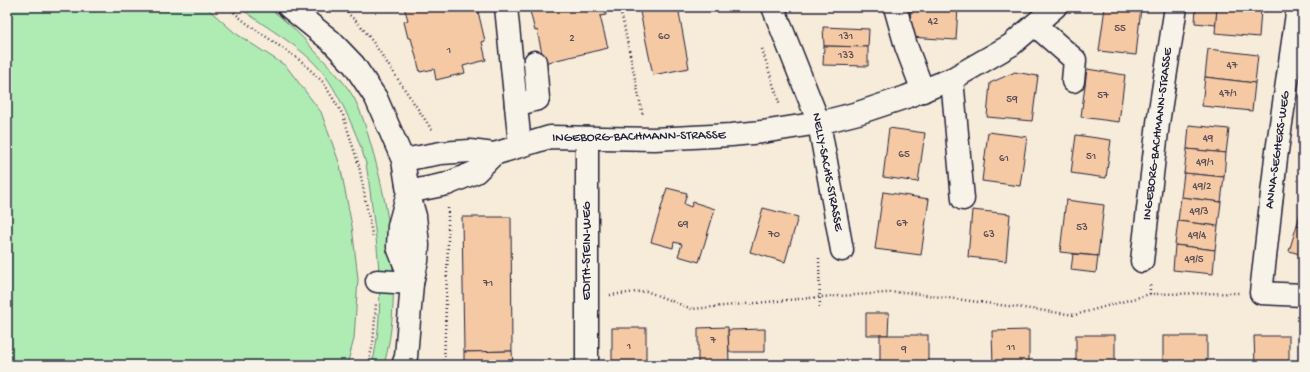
<svg xmlns="http://www.w3.org/2000/svg" width="1310" height="372" font-family="'Gochi Hand',sans-serif">
	<style>
		.green { fill: #afecb3; stroke: #688777 }
		.building { fill: #f5c9a4; stroke: #22223b }
		.lines { fill: none; stroke-linecap: round; stroke-linejoin: round }
		.minor-casing { stroke: #22223b; stroke-width: 25 }
		.path { stroke: #22223b; stroke-width: 2.5; stroke-dasharray: 1 3; stroke-linecap: butt }
		.minor { stroke: #f7f3e8; stroke-width: 22 }
		.labels { text-anchor: middle; dominant-baseline: central; stroke-width: 3.5; stroke-linejoin: round; paint-order: stroke }
		.number-label { font-size: 11px; fill: #574c55 }
		.street-label { font-size: 13px; fill: #22223b; stroke: #f7f3e8 }
	</style>
	<rect width="100%" height="100%" fill="#f7ebda"/>
	<filter id="ink" filterUnits="userSpaceOnUse"><feTurbulence type="fractalNoise" baseFrequency=".025" numOctaves="2"/><feDisplacementMap in="SourceGraphic" scale="8" xChannelSelector="R" yChannelSelector="G"/><feConvolveMatrix kernelMatrix="1 2 1 2 8 2 1 2 1" color-interpolation-filters="sRGB"/></filter>
	<g filter="url(#ink)">
		<!-- green -->
		<g class="green">
			<path d="M7,7H206L235,33L286,66L321,112L340,165L352,226L358,279L354,339L347,365H7Z"/>
			<path d="M239,7C247,7 258,5 266,7C274,9 305,39 311,47C326,63 343,79 354,98C363,115 368,135 373,152C392,219 402,298 384,365H372C384,316 380,264 373,215C371,198 369,181 366,164C360,140 339,93 324,74C301,45 267,29 239,7Z"/>
		</g>
		<!-- building -->
		<g class="building">
			<path d="M404,7H477L485,41L482,42L486,60L463,66L465,73L436,80L434,69L420,72L411,38H408L404,22L408,20Z"/>
			<path d="M529,7H605L606,15L600,16L608,48L544,63L537,30L535,31Z"/>
			<path d="M639,7H678L689,68L653,75Z"/>
			<path d="M911,7H958L956,40L909,37Z"/>
			<path d="M1105,7H1141L1136,55L1099,51Z"/>
			<path d="M1196,7H1217L1216,25L1195,23Z"/>
			<path d="M1217,7L1261,10L1259,37L1215,33Z"/>
			<path d="M1231,7H1261V10Z"/>
			<path d="M823,27L869,29L868,47L824,46Z"/>
			<path d="M824,46L868,47V66L823,65Z"/>
			<path d="M1208,49L1258,55L1255,83L1205,77Z"/>
			<path d="M1087,69L1125,75L1119,122L1081,117Z"/>
			<path d="M1015,72L1038,76L1032,121L987,117L990,83Z"/>
			<path d="M1205,77L1255,83L1252,111L1202,106Z"/>
			<path d="M1189,125L1229,129L1226,153L1187,149Z"/>
			<path d="M889,128L925,133L918,182L883,177Z"/>
			<path d="M988,132L1027,137L1020,186L982,181Z"/>
			<path d="M1076,135L1111,140L1106,178L1071,173Z"/>
			<path d="M1187,149L1226,153L1224,177L1184,173Z"/>
			<path d="M1184,173L1224,177L1221,202L1181,197Z"/>
			<path d="M667,188L687,193L684,204L691,207L693,202L715,209L699,262L678,256L682,244L674,242L673,248L651,242Z"/>
			<path d="M883,192L929,199L921,255L875,249Z"/>
			<path d="M1181,197L1221,202L1218,226L1178,221Z"/>
			<path d="M1066,200L1104,205L1098,256L1060,252Z"/>
			<path d="M1303,204V227L1297,225Z"/>
			<path d="M763,208L798,217L785,262L750,252Z"/>
			<path d="M972,210L1010,214L1006,261L968,257Z"/>
			<path d="M462,217H511L512,351L464,352Z"/>
			<path d="M1178,221L1218,226L1215,250L1175,245Z"/>
			<path d="M1297,225L1303,227V255L1289,251Z"/>
			<path d="M1175,245L1215,250L1213,274L1173,270Z"/>
			<path d="M1073,254L1098,256L1096,273L1071,270Z"/>
			<path d="M866,313H889L888,335H866Z"/>
			<path d="M728,327L729,365H698V328Z"/>
			<rect x="612" y="328" width="34" height="37"/>
			<path d="M765,329V352H729L728,330Z"/>
			<path d="M1029,330V365H993L992,331Z"/>
			<rect x="880" y="335" width="48" height="30"/>
			<rect x="1076" y="335" width="39" height="30"/>
			<rect x="1163" y="336" width="44" height="29"/>
			<path d="M1254,336H1289V365H1255Z"/>
			<path d="M512,351L513,365H464V352Z"/>
		</g>
		<g class="lines">
			<!-- minor casing -->
			<g class="minor-casing">
				<g id="minor">
					<path d="M289,7L331,41L354,65L376,98L403,160L408,192L415,216L418,245L417,261L412,283L406,357L403,365"/>
					<path d="M506,7L520,145"/>
					<path d="M773,7L819,123L842,250"/>
					<path d="M895,7L906,46L923,91"/>
					<path d="M1298,7L1276,158L1261,293L1303,295"/>
					<path d="M1035,25L1075,60L1073,81"/>
					<path d="M952,79L963,199"/>
					<path d="M516,105L538,99L535,62"/>
					<path d="M587,138V365"/>
					<path d="M403,160L441,153L470,151L494,154L550,137L654,139L731,135L762,132L819,123L858,113L906,97L952,79L1011,45L1055,7"/>
					<path d="M408,192L447,184L476,172L494,154"/>
					<path d="M408,193L399,226L398,247L412,283"/>
					<path d="M1142,261L1158,123L1176,7"/>
					<path d="M377,281L412,283"/>
				</g>
			</g>
			<!-- path -->
			<g class="path">
				<path d="M228,7L245,22L301,61L323,82L343,115L359,166L373,239"/>
				<path d="M341,7L361,26L373,42L432,130"/>
				<path d="M620,7L643,116"/>
				<path d="M762,49L780,106"/>
				<path d="M819,258L820,309"/>
				<path d="M1150,294V283"/>
				<path d="M610,295L646,291L692,309L820,297L904,292L1075,315L1150,294L1239,293"/>
				<path d="M368,365L373,344L376,304"/>
				<path d="M444,365L448,243V208"/>
			</g>
			<!-- minor -->
			<use href="#minor" class="minor"/>
		</g>
	</g>
	<g class="labels">
		<!-- number labels -->
		<g class="number-label">
			<text x="933" y="22">42</text>
			<text x="1120" y="29">55</text>
			<text x="664" y="37">60</text>
			<text x="846" y="37">131</text>
			<text x="572" y="39">2</text>
			<text x="449" y="51">1</text>
			<text x="846" y="56">133</text>
			<text x="1232" y="66">47</text>
			<text x="1228" y="94">47/1</text>
			<text x="1103" y="96">57</text>
			<text x="1012" y="100">59</text>
			<text x="1208" y="139">49</text>
			<text x="904" y="155">65</text>
			<text x="1091" y="157">51</text>
			<text x="1004" y="159">61</text>
			<text x="1205" y="163">49/1</text>
			<text x="1202" y="187">49/2</text>
			<text x="1199" y="212">49/3</text>
			<text x="902" y="224">67</text>
			<text x="683" y="225">69</text>
			<text x="1082" y="228">53</text>
			<text x="774" y="235">70</text>
			<text x="989" y="235">63</text>
			<text x="1197" y="236">49/4</text>
			<text x="1194" y="260">49/5</text>
			<text x="488" y="284">71</text>
			<text x="713" y="341">7</text>
			<text x="629" y="347">1</text>
			<text x="1011" y="348">11</text>
			<text x="904" y="350">9</text>
		</g>
		<!-- street labels -->
		<g class="street-label">
			<text transform="translate(1158 134) rotate(-83)">INGEBORG-BACHMANN-STRASSE</text>
			<text transform="translate(639 137) rotate(-1)">INGEBORG-BACHMANN-STRASSE</text>
			<text transform="translate(1278 150) rotate(-82)">ANNA-SEGHERS-WEG</text>
			<text transform="translate(827 172) rotate(79)">NELLY-SACHS-STRASSE</text>
			<text transform="translate(587 251) rotate(-90)">EDITH-STEIN-WEG</text>
		</g>
	</g>
	<!-- margin -->
	<rect width="1310" height="372" fill="none" stroke="#f7f3e8" stroke-width="24"/>
	<rect x="12" y="12" width="1286" height="348" fill="none" stroke="#22223b" stroke-width="1.5" filter="url(#ink)"/>
</svg>
